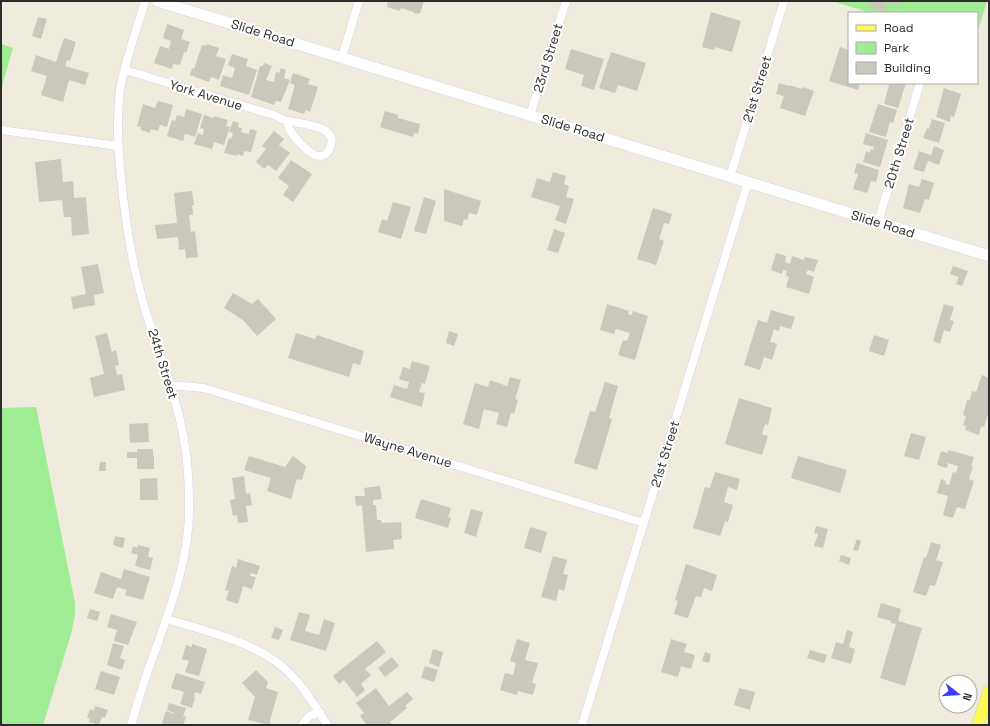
<svg xmlns="http://www.w3.org/2000/svg" width="990" height="726" font-family="'Space Grotesk',sans-serif">
	<style>
		.green { fill: #a0ec94 }
		.building { fill: #cac8bc }
		.lines { fill: none; stroke-linecap: round; stroke-linejoin: round }
		.minor-casing { stroke: #d3d2e6; stroke-width: 9 }
		.secondary-casing { stroke: #d3d2e6; stroke-width: 12 }
		.primary-casing { stroke: #ccc; stroke-width: 13 }
		.minor { stroke: #fff; stroke-width: 8 }
		.secondary { stroke: #fff; stroke-width: 11 }
		.primary { stroke: #fffa53; stroke-width: 12 }
		.labels { text-anchor: middle; dominant-baseline: central; stroke-width: 4; stroke-linejoin: round; paint-order: stroke }
		.street-label { font-size: 13px; fill: #2c2c2c; stroke: #fff }
	</style>
	<rect width="100%" height="100%" fill="#efebdd"/>
	<!-- green -->
	<g class="green">
		<path d="M832,1H987L977,33V13H871Z"/>
		<path d="M1,44L13,48L1,89Z"/>
		<path d="M36,407L75,603V615L71,634L43,725H1V408Z"/>
	</g>
	<!-- building -->
	<g class="building">
		<path d="M388,1H424L420,13H418V14L414,13V12L401,8L400,11L387,7Z"/>
		<path d="M871,1H899L898,6L887,2L884,12L869,7Z"/>
		<path d="M711,12L741,21L732,52L715,47L714,50L702,47Z"/>
		<path d="M38,17L47,19L41,39L32,36Z"/>
		<path d="M167,24L184,30L181,39L190,42L186,53L184,52L180,65L173,64L172,69L154,63L160,46L169,49L171,41L163,38Z"/>
		<path d="M64,38L76,42L70,61L67,60L65,66L89,73L85,85L69,80L63,102L41,95L47,76L31,71L36,55L56,62Z"/>
		<path d="M207,44L219,48L216,56L226,59L219,80L211,77L209,82L190,75L192,68L194,69L202,45L206,46Z"/>
		<path d="M840,47L849,50V83H860L858,90L829,81Z"/>
		<path d="M571,49L604,59L594,90L581,86L584,75L565,69Z"/>
		<path d="M611,52L646,63L637,91L618,85L615,93L599,88Z"/>
		<path d="M232,54L248,59L246,66L257,70L249,95L220,86L223,75L232,78L235,68L228,65Z"/>
		<path d="M264,63L272,66L266,80L274,82L276,72L279,73L281,68L286,70L284,78L290,80L281,102L276,101L274,105L251,97L260,66H263Z"/>
		<path d="M293,73L310,79L308,84L318,87L310,112L306,110L304,114L288,109L295,85L290,83Z"/>
		<path d="M779,83L789,86V85L802,89L803,87L814,91L805,116L780,108L784,96L776,94Z"/>
		<path d="M883,83H906L898,108L884,104L889,85Z"/>
		<path d="M944,88L961,94L954,117L951,116L950,122L936,117Z"/>
		<path d="M158,101L173,105L167,127L160,125L158,131L151,129L150,133L141,130V127L137,126L143,104L155,108Z"/>
		<path d="M878,104L897,110L893,123L890,122L886,137L869,132Z"/>
		<path d="M186,109L202,114L195,137L185,134L183,141L167,136L172,120L175,121L177,115L184,117Z"/>
		<path d="M385,111L398,115V118L420,124L418,134L414,133L413,137L380,127Z"/>
		<path d="M204,115L213,118L214,116L228,120L226,126L230,127L224,145L214,142L212,149L194,144L198,133L203,135L204,129L200,128Z"/>
		<path d="M932,119L945,123L939,143L923,138L927,128L929,129Z"/>
		<path d="M233,121L239,123L238,127L242,128L241,132L249,134L250,129L257,131L251,152L244,151L243,156L237,154V156L224,153L229,138L231,139L233,133L229,132Z"/>
		<path d="M274,131L284,139L279,145L290,153L276,171L268,165L264,169L256,162L266,149L262,146Z"/>
		<path d="M866,133L888,140L880,167L863,162L866,151L870,153L871,149L873,150L874,147L863,144Z"/>
		<path d="M934,146L944,150L939,165L928,161L924,172L913,169L919,151L931,155Z"/>
		<path d="M61,159L63,182L73,181L74,198L86,197L89,234L72,236L71,217H64L62,200L39,202L35,162Z"/>
		<path d="M291,160L312,174L293,202L283,195L289,186L278,178Z"/>
		<path d="M857,163L879,170L876,182L871,181L867,193L853,189L858,174L854,173Z"/>
		<path d="M553,172L566,176L564,184L569,186L566,197L574,199L566,224L555,220L560,206L531,197L537,178L550,182Z"/>
		<path d="M922,179L934,183L929,200L925,199L920,213L903,208L909,184L919,187Z"/>
		<path d="M444,189L481,201L477,215L469,213L467,220L464,219L462,226L444,221Z"/>
		<path d="M192,191L194,205H192L193,215H189L191,232L195,231L198,257L186,258L185,249L179,250L178,237L157,239L155,225L177,223L174,193Z"/>
		<path d="M424,197L436,201L426,234L414,231Z"/>
		<path d="M393,202L411,207L401,239L378,232L382,219L387,221Z"/>
		<path d="M653,208L672,214L669,224L664,223L659,239L664,241L656,265L637,259Z"/>
		<path d="M554,229L565,233L558,253L547,250Z"/>
		<path d="M776,253L786,256L785,262L790,264L792,256L804,260L805,257L818,260L814,272L808,270L806,274L814,277L809,294L786,287L789,277L786,276L787,271L783,270L782,274L771,270Z"/>
		<path d="M98,264L104,293L94,295L95,305L73,309L71,297L86,294L81,267Z"/>
		<path d="M953,266L968,271L962,286L956,284L959,277L950,274Z"/>
		<path d="M233,293L252,304L258,299L276,319L257,336L243,320L224,308Z"/>
		<path d="M607,304L629,311L628,314L632,315L633,311L648,316L635,360L618,355L623,340L627,341L630,333L616,329L614,334L600,330Z"/>
		<path d="M944,304L954,307L950,320L954,321L950,332L944,330L940,344L933,341Z"/>
		<path d="M771,310L795,317L791,329L780,326L779,331L774,329L770,342L777,344L772,360L764,357L760,370L744,365L758,320L767,323Z"/>
		<path d="M449,331L458,334L454,346L446,343Z"/>
		<path d="M107,333L112,352L116,350L119,365L115,366L117,375L122,374L125,390L94,397L90,378L104,374L95,336Z"/>
		<path d="M296,333L315,339L317,335L364,351L360,365L353,363L349,377L288,358Z"/>
		<path d="M874,335L889,340L884,356L869,351Z"/>
		<path d="M412,361L430,366L425,384L422,383L419,392L425,393L422,407L390,397L394,385L407,389L409,382L399,379L403,367L410,369Z"/>
		<path d="M982,375L989,378V411L984,427L981,426L979,435L965,430L966,426L963,425L966,416L963,415L967,400H970L972,391L976,392Z"/>
		<path d="M510,377L521,380L515,399L518,400L514,414L511,413L507,427L496,424L499,413L484,409L479,429L463,424L475,383L488,387L490,380L507,386Z"/>
		<path d="M605,382L618,386L609,418L612,419L597,470L574,463L590,411L595,412Z"/>
		<path d="M739,398L772,408L768,425L765,424L762,434L768,436L762,455L725,444Z"/>
		<path d="M148,423L149,442L130,443L129,424Z"/>
		<path d="M911,433L926,437L919,460L904,456Z"/>
		<path d="M137,449H153V456H154V469H137V458H127V452H137Z"/>
		<path d="M948,450L974,457L971,466H973L969,479L974,481L965,509L957,507L953,518L943,515L948,496L937,493L941,479L946,481L945,484L949,485L953,472L956,473L958,466L948,463L947,468L937,465L941,451L948,453Z"/>
		<path d="M249,456L285,467L293,456L306,466L302,480L297,479L291,499L267,491L271,478L244,470Z"/>
		<path d="M798,456L847,470L840,493L791,478Z"/>
		<path d="M100,462H106V471H99Z"/>
		<path d="M715,472L740,479L737,490L728,487L724,502L733,505L728,522L725,521L720,536L693,528L705,487L710,488Z"/>
		<path d="M244,476L246,494L250,493L252,505L246,506L248,522L238,523L237,515L233,516L230,500L235,499L232,478Z"/>
		<path d="M157,478L158,500H140V479Z"/>
		<path d="M380,486L382,499L373,500V505H376L377,520H381L382,523L401,522L402,539L393,540L394,549L366,552L362,505L356,506L355,496H365L364,488Z"/>
		<path d="M421,499L451,508L448,517L451,518L448,528L415,518Z"/>
		<path d="M471,509L483,512L476,537L464,533Z"/>
		<path d="M816,526L828,529L823,548L814,546L818,534L814,533Z"/>
		<path d="M530,527L547,532L541,553L524,548Z"/>
		<path d="M115,536L125,538L123,548L113,545Z"/>
		<path d="M857,539L861,541L858,551L853,550Z"/>
		<path d="M931,542L941,545L936,560L943,562L935,586L930,585L926,596L913,592L924,557L926,558Z"/>
		<path d="M138,545L150,548L148,557L153,558L150,570L135,566L138,555L131,553L133,546L137,548Z"/>
		<path d="M841,555L851,558L849,565L839,561Z"/>
		<path d="M553,556L567,560L563,574L568,575L564,591L559,589L556,601L541,597Z"/>
		<path d="M238,559L260,566L257,575L251,573L250,576L256,577L252,589L243,586L238,604L226,600L229,591L225,590L232,566L236,568Z"/>
		<path d="M686,564L717,575L712,591L704,588L701,597L696,596L688,618L674,614L678,601L675,600Z"/>
		<path d="M124,569L150,577L143,600L125,595L127,590L117,587L113,599L94,593L101,572L121,579Z"/>
		<path d="M881,603L901,609L898,621L922,628L905,686L880,678L896,624L890,623L891,621L877,617Z"/>
		<path d="M90,609L100,612L97,621L87,618Z"/>
		<path d="M299,612L310,615L305,631L319,635L324,619L335,623L326,651L290,640Z"/>
		<path d="M111,614L137,622L128,645L114,641L117,630L107,627Z"/>
		<path d="M275,627L283,630L279,640L271,638Z"/>
		<path d="M847,630L853,632L849,647L855,649L851,664L831,658L836,642L843,644Z"/>
		<path d="M517,639L530,643L525,660L538,663L532,683L536,684L533,695L518,691L517,695L500,690L505,673L513,675L516,663L510,661Z"/>
		<path d="M671,639L687,644L684,652L695,655L691,669L681,666L678,677L661,672Z"/>
		<path d="M377,641L386,652L365,669L371,675L361,684L365,690L357,697L344,680L339,684L333,676Z"/>
		<path d="M113,643L124,646L120,658L125,660L122,670L107,665Z"/>
		<path d="M192,644L207,649L199,676L185,672L189,661L182,659L186,645L192,647Z"/>
		<path d="M433,649L443,652L439,667L429,663Z"/>
		<path d="M810,650L827,655L824,663L807,658Z"/>
		<path d="M705,652L711,654L709,663L702,661Z"/>
		<path d="M392,657L399,666L385,677L378,668Z"/>
		<path d="M425,666L438,670L434,682L421,678Z"/>
		<path d="M256,670L268,682L266,688L278,692L269,725L248,720L255,697L242,683Z"/>
		<path d="M101,671L120,677L114,695L95,689Z"/>
		<path d="M176,673L205,682L201,694L195,692L194,697L195,698L192,708L180,704L184,692L171,688Z"/>
		<path d="M376,688L389,706L407,692L413,699L405,706L407,708L390,722L393,725H367L360,716L364,713L356,703Z"/>
		<path d="M739,688L755,692L750,710L734,705Z"/>
		<path d="M169,703L186,708L183,716L186,717L183,725H167L162,723L166,711L174,714V713L167,710Z"/>
		<path d="M95,706L108,710L105,718L102,717L99,725L89,722L90,719L87,718L90,709L94,711Z"/>
	</g>
	<g class="lines">
		<!-- minor casing -->
		<g class="minor-casing">
			<g id="minor">
				<path d="M342,57L359,1"/>
				<path d="M125,70L274,115C278,117 283,120 288,121C303,124 342,126 329,150C327,154 323,156 319,156C310,156 294,137 290,130C288,127 288,124 287,121"/>
				<path d="M530,115L566,1"/>
				<path d="M1,130L118,146"/>
				<path d="M730,177L784,1"/>
				<path d="M878,222L920,83"/>
				<path d="M170,385L204,388L644,523"/>
				<path d="M167,619C199,629 248,641 275,661C298,677 313,702 327,725"/>
				<path d="M131,725C138,701 145,677 154,654C171,606 190,557 189,505C189,485 188,465 185,446C178,398 158,352 144,306C132,264 125,220 121,177C118,146 116,115 121,84C127,56 137,28 145,1"/>
				<path d="M302,725L309,716L320,712"/>
				<path d="M582,725L748,182"/>
			</g>
		</g>
		<!-- secondary casing -->
		<g class="secondary-casing">
			<path id="secondary" d="M157,1L989,256"/>
		</g>
		<!-- primary casing -->
		<g class="primary-casing">
			<path id="primary" d="M978,725L989,691"/>
		</g>
		<!-- minor -->
		<use href="#minor" class="minor"/>
		<!-- secondary -->
		<use href="#secondary" class="secondary"/>
		<!-- primary -->
		<use href="#primary" class="primary"/>
	</g>
	<g class="labels">
		<!-- street labels -->
		<g class="street-label">
			<text transform="translate(263 33) rotate(17)">Slide Road</text>
			<text transform="translate(548 58) rotate(-73)">23rd Street</text>
			<text transform="translate(757 89) rotate(-73)">21st Street</text>
			<text transform="translate(206 95) rotate(17)">York Avenue</text>
			<text transform="translate(573 128) rotate(17)">Slide Road</text>
			<text transform="translate(899 153) rotate(-73)">20th Street</text>
			<text transform="translate(883 224) rotate(17)">Slide Road</text>
			<text transform="translate(163 364) rotate(73)">24th Street</text>
			<text transform="translate(408 450) rotate(17)">Wayne Avenue</text>
			<text transform="translate(665 454) rotate(-73)">21st Street</text>
		</g>
	</g>
	<!-- border -->
	<rect width="990" height="726" fill="none" stroke="#2c2c2c" stroke-width="4"/>
	<!-- legend -->
	<rect x="848" y="12" width="130" height="72" fill="#ffffff" stroke="#ababab"/>
	<rect x="856" y="25" width="20" height="6" fill="#fffa53" stroke="#ababab"/>
	<text x="884" y="32" font-size="12" fill="#2c2c2c">Road</text>
	<rect x="856" y="42" width="20" height="12" fill="#a0ec94" stroke="#ababab"/>
	<text x="884" y="52" font-size="12" fill="#2c2c2c">Park</text>
	<rect x="856" y="62" width="20" height="12" fill="#cac8bc" stroke="#ababab"/>
	<text x="884" y="72" font-size="12" fill="#2c2c2c">Building</text>
	<!-- north arrow -->
	<g transform="translate(958 694) rotate(107)"><circle r="19" fill="#ffffff" stroke="#ababab"/>
	<path d="M0-3L7 15L0 10L-7 15Z" fill="#3e3bff"/>
	<text y="-6" font-size="11" font-weight="bold" text-anchor="middle" fill="#2c2c2c">N</text>
	</g>
</svg>
